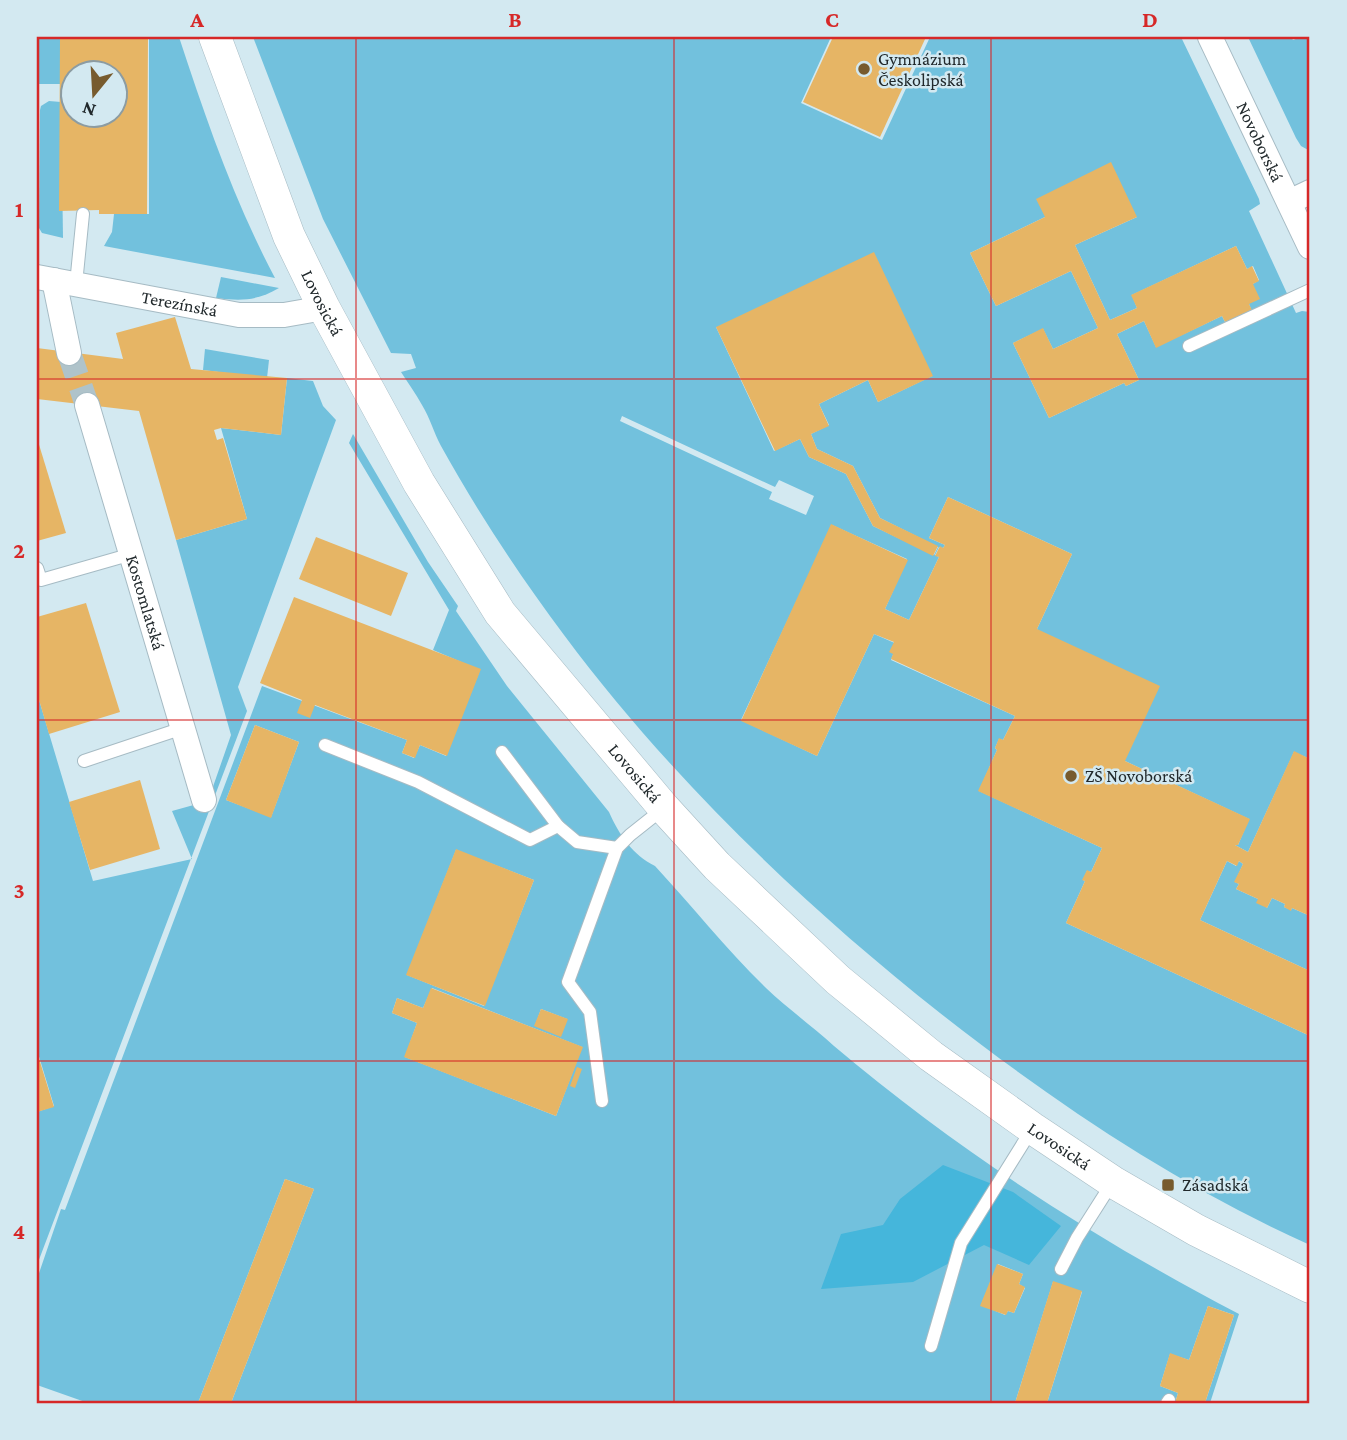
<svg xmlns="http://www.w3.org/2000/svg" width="1347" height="1440" font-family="'Crimson Pro',serif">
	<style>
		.green { fill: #72c1dd; fill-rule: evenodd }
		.forest { fill: #45b6db }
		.building { fill: #e6b565; fill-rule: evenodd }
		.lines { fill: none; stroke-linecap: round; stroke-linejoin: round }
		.minor-tunnel { stroke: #afc3ca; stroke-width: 24; stroke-dasharray: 24 12; stroke-linecap: butt }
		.service-casing { stroke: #a6bbc4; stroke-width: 14 }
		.minor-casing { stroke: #a6bbc4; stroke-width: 26 }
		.tertiary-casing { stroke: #a6bbc4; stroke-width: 33 }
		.service { stroke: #fff; stroke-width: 12 }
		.minor { stroke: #fff; stroke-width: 24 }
		.tertiary { stroke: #fff; stroke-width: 32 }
		.grid { fill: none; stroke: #d62828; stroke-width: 2; stroke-opacity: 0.55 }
		.poi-dot { fill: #775b2e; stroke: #d3e9f1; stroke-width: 2.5 }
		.labels { text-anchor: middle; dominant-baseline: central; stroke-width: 5; stroke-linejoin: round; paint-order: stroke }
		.poi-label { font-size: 18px; fill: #21292c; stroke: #d3e9f1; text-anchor: start }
		.street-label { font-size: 18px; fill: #21292c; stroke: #d3e9f1 }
		.neatline { fill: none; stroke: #d62828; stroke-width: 2.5 }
		.grid-label { font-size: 23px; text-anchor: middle; font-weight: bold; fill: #d62828 }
	</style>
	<rect width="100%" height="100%" fill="#d3e9f1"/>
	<!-- green -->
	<g class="green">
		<rect x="37" y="37" width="24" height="47"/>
		<path d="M149,37H179C206,119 234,201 275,278L104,246L112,232L114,214H149Z"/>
		<path d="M253,37H831L801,103L882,140L930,37H1181L1259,199L1260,204L1249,211L1296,313L1302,311L1310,312V759L1294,752L1248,852L1235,845H1238L1249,819L1125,761L1037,629L1072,554L948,497L929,538L945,545L943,548L939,547L935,555L939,557L909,620L885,609L907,559L832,525L741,720L817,756L874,634L897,644L891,660L1015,716L1003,740L999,739L995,748L997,750L979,791L1102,848L1091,872L1087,871L1083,880L1085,881L1066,923L1310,1036V1245C1177,1185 1055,1103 940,1013C801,903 670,777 564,635C519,575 477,511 441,446C434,433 430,418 422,405C416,394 408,383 401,372L416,368L411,354L391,353L323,219ZM1045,217H1137L1075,245L1110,320L1137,308L1132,295L1236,246L1247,269L1253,266L1259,280L1253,284L1249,304L1251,309L1225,322L1222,316L1156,347L1144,321L1117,334L1139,380L1126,386L1124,383L1049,418L1013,343L1043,329L1053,349L1098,328L1071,271L996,306L970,253ZM716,327L932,376L878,402L868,380L819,404L829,425L811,434L817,449L853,466L880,518L938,547L934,555L873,526L846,474L809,457L800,439L774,451ZM622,416L775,487L779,480L814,496L806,515L769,499L772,492L620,421Z"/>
		<path d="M1248,37H1291L1293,40L1301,37H1310V151L1301,146L1296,138Z"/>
		<path d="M49,101L61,102L63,238L42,233L39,228L40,110L41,106Z"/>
		<path d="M221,277L279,288C257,301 241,301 216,298Z"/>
		<path d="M205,349L269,360L267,378L203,370Z"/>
		<path d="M287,378L313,381L323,406L336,420L238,687L247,711L37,1265V1112L54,1106L37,1050V693L93,881L192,859L172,811L208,801L231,735L176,540L247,519L221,428L281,435Z"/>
		<path d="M353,434L428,562L458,606L456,611L507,686L609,812C619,835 633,855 655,866C692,906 727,950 766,988C787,1008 812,1026 834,1046C961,1153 1092,1237 1239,1314L1210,1403H1205L1234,1315L1208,1306L1189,1360L1170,1354L1160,1386L1178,1393L1175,1403H1047L1082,1292L1053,1282L1015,1403H231L314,1189L285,1179L198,1403H88L37,1385V1279L61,1209L65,1210L262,686L407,740L402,753L414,758L420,745L446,756L480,670L433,650L449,610L349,443ZM255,725L299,742L271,817L226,800ZM456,850L534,880L484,1006L407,975ZM432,988L582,1047L556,1116L405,1057L417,1023L392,1013L397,998L423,1008ZM541,1009L567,1019L535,1026ZM998,1264L1023,1274L1019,1284L1025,1288L1014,1313L1008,1311L1005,1315L981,1305Z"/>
		<path d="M1227,861L1236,866L1239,861L1243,864L1235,882L1239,884L1236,889L1258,899L1267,908L1272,898L1285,904L1284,907L1291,910L1292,908L1310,916V971L1200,920Z"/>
	</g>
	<!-- forest -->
	<path class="forest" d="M943,1165L1013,1192L1061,1226L1029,1265L984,1245L913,1282L821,1289L841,1234L883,1225L900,1199Z"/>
	<!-- building -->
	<g class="building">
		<path d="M60,37H148L147,214H99V210L59,211ZM74,74H116V116H74Z"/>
		<path d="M833,37H926L880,137L803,102Z"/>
		<path d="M1111,162L1137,217L1075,245L1110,320L1137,308L1131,295L1236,246L1247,269L1252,266L1259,281L1253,284L1260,299L1249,304L1252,310L1225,322L1222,316L1156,348L1144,321L1117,334L1139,380L1126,386L1124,383L1049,418L1013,343L1043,328L1053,349L1098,328L1071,271L996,306L970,253L1045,217L1036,199Z"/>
		<path d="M874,252L933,376L878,402L868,380L819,404L829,426L811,434L817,449L853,466L880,518L938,546L933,556L873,526L846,474L809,457L800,439L775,451L716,327Z"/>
		<path d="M175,317L191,369L287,378L281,435L221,428L214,430L217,440L223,438L247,519L176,540L139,411L37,399V348L123,359L116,333Z"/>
		<path d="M37,438L66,533L37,541Z"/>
		<path d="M948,497L1072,554L1037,629L1160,686L1125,761L1250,819L1238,845H1235L1248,852L1294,751L1310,759V916L1292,908L1291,911L1284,907L1285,904L1272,898L1267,908L1256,903L1258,899L1236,889L1239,884L1234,882L1243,864L1239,861L1237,866L1227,861L1200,920L1310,971V1036L1066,923L1085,881L1082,880L1087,870L1091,872L1102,848L978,791L997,750L995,748L999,738L1003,740L1015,716L891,659L893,654L889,652L894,642L874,634L817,756L741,721L831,524L908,560L885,609L909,620L939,557L935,556L940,546L943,548L945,545L929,538Z"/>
		<path d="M316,537L408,573L391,616L299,579Z"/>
		<path d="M294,597L481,669L447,756L420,745L415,758L402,753L407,740L315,705L310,718L297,713L302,700L260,683Z"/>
		<path d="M86,603L120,712L49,734L37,693V617Z"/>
		<path d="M255,725L299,742L271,818L226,800Z"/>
		<path d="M140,780L160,849L90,870L69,802Z"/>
		<path d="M456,849L534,880L485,1006L406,975Z"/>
		<path d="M431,988L583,1047L556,1116L404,1057L417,1023L392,1013L397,998L423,1008Z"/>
		<path d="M541,1009L568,1019L561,1037L534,1026Z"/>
		<path d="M37,1052L54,1107L37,1112Z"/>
		<path d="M577,1067L582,1069L575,1088L570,1086Z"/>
		<path d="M285,1179L314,1189L231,1403H198Z"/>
		<path d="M997,1264L1023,1274L1019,1284L1025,1287L1014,1313L1008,1311L1006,1315L980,1306Z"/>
		<path d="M1053,1281L1082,1291L1047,1403H1015Z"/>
		<path d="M1208,1306L1234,1315L1205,1403H1175L1178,1393L1160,1386L1170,1353L1189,1360Z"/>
	</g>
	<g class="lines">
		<!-- minor-tunnel -->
		<path class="minor-tunnel" d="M69,353L87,405"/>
		<!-- service casing -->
		<g class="service-casing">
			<g id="service">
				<path d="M76,284L83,214"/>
				<path d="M1189,346L1310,290"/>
				<path d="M37,568L41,580L132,554"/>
				<path d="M325,745L418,782L530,840L558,826"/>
				<path d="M502,752L558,826L577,842L617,848"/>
				<path d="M84,761L183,728"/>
				<path d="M602,1101L590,1012L568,982L617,848L630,835L664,808"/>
				<path d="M1061,1269L1077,1238L1112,1183"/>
				<path d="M931,1346L961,1243L1032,1129"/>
				<path d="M1167,1403L1169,1400"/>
			</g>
		</g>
		<!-- minor casing -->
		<g class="minor-casing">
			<g id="minor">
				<path id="s1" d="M1210,37L1310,247"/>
				<path d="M1289,202L1310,192"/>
				<path id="s2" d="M37,277L239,315H284L324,308"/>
				<path d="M54,280L69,353"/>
				<path id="s3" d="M87,405L204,800"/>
			</g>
		</g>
		<!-- tertiary casing -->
		<g class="tertiary-casing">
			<g id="tertiary">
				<path id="s4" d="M215,37L289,236L324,308L419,483L500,613L664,808L717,866L838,980L931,1056L1032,1128L1113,1182L1196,1230L1310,1287"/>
			</g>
		</g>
		<!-- service -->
		<use href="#service" class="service"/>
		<!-- minor -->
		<use href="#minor" class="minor"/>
		<!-- tertiary -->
		<use href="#tertiary" class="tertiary"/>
	</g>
	<!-- grid -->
	<path class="grid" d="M356,37V1403M674,37V1403M991,37V1403M37,379H1310M37,720H1310M37,1061H1310"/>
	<!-- markers -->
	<g class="poi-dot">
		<circle cx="864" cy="69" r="7"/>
		<circle cx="1071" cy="776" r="7"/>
		<rect x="1161" y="1178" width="14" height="14" rx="3.5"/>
	</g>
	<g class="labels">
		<!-- poi labels -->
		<g class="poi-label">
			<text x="878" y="59">Gymnázium<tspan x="878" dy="21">Českolipská</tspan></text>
			<text x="1085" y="776">ZŠ Novoborská</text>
			<text x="1182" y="1185">Zásadská</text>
		</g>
		<!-- street labels -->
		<g class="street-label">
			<text stroke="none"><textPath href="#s1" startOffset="116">Novoborská</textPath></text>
			<text stroke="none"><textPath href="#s4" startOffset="287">Lovosická</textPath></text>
			<text stroke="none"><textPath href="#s2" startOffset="145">Terezínská</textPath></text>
			<text stroke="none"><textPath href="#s3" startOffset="206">Kostomlatská</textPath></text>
			<text stroke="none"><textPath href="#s4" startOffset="854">Lovosická</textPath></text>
			<text stroke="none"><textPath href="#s4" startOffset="1421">Lovosická</textPath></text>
		</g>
	</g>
	<!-- border -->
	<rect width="1347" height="1440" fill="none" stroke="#d3e9f1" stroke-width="77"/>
	<!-- north arrow -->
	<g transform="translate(94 94) rotate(198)"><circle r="33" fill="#d3e9f1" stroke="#8c9ca2" stroke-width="2"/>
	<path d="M0-5L12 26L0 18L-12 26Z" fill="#775b2e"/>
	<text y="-10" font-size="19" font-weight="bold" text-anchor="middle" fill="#21292c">N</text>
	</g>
	<rect x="38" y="38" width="1270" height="1364" class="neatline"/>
	<g class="grid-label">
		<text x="197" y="27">A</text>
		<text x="515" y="27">B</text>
		<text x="832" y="27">C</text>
		<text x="1150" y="27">D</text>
		<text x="19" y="217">1</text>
		<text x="19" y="558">2</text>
		<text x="19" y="898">3</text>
		<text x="19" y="1239">4</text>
	</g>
</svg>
